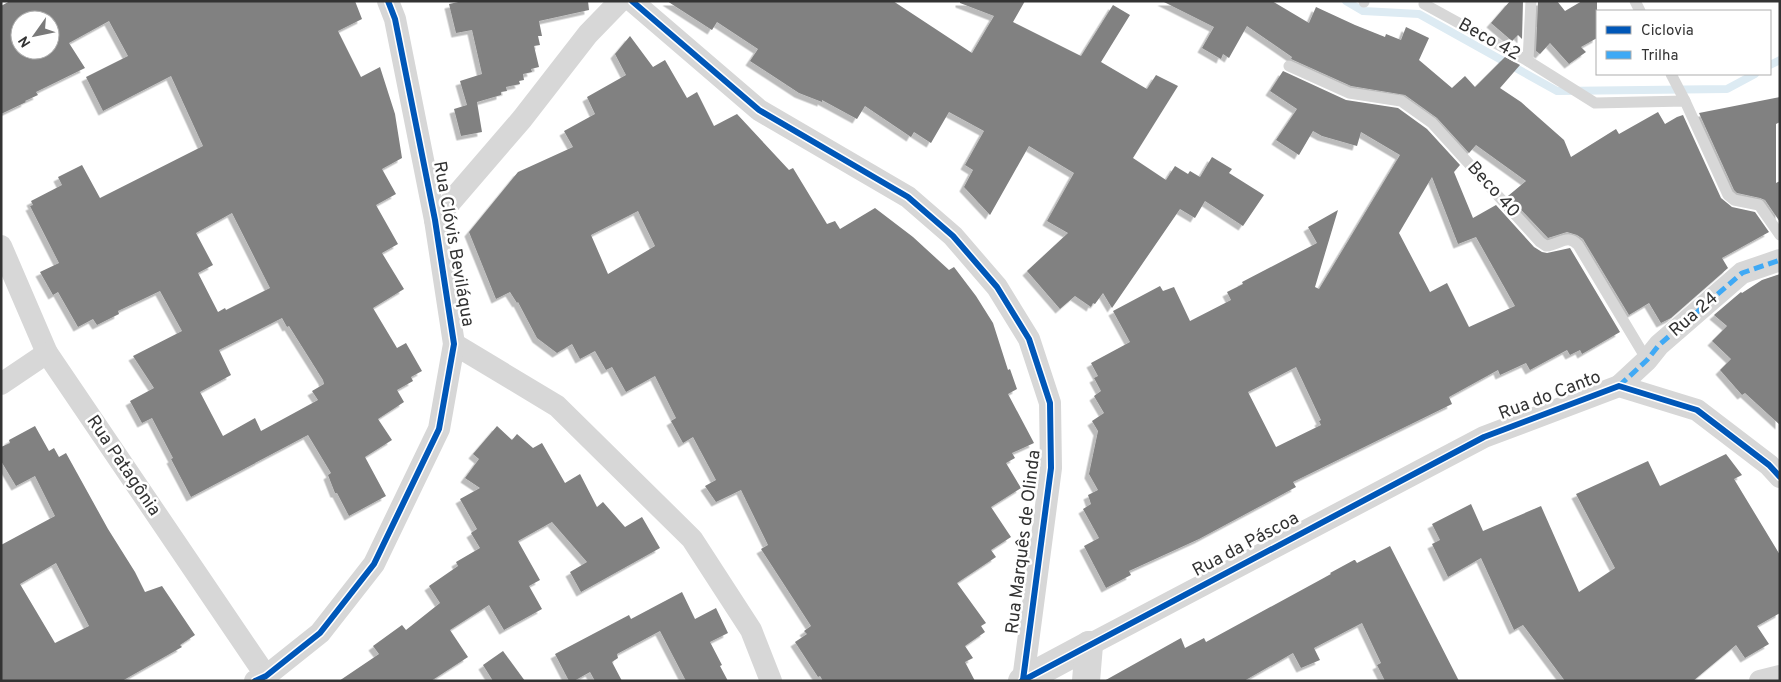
<svg xmlns="http://www.w3.org/2000/svg" width="1781" height="682" font-family="Overpass,sans-serif">
	<style>
		.lines { fill: none; stroke-linecap: round; stroke-linejoin: round }
		.stream { stroke: #ddebf3; stroke-width: 8 }
		.building { fill: #818181; fill-rule: evenodd; filter: url(#shadow) }
		.service { stroke: #d7d7d7; stroke-width: 11 }
		.minor { stroke: #d7d7d7; stroke-width: 22 }
		.tertiary { stroke: #d7d7d7; stroke-width: 28 }
		.quiet { stroke: #3fa9f5; stroke-width: 5; stroke-dasharray: 10 5; stroke-linecap: butt }
		.cycleway-casing { stroke: #fff; stroke-width: 9 }
		.cycleway { stroke: #0057b8; stroke-width: 6 }
		.labels { text-anchor: middle; dominant-baseline: central; stroke-width: 5; stroke-linejoin: round; paint-order: stroke }
		.street-label { font-size: 18px; fill: #333; stroke: #fff }
	</style>
	<defs>
		<filter id="shadow"><feDropShadow dx="-4.5" dy="4.5" stdDeviation="0" flood-color="#0004"/></filter>
	</defs>
	<rect width="100%" height="100%" fill="#fff"/>
	<g class="lines">
		<!-- stream -->
		<g class="stream">
			<path d="M1346,1L1363,11L1419,14L1557,91L1727,89L1755,74"/>
			<path d="M1770,65L1780,60"/>
		</g>
	</g>
	<!-- building -->
	<g class="building">
		<path d="M10,1H355L362,19L338,31L361,77L380,67L395,114L402,158L382,169L396,194L376,205L398,244L382,253L404,289L373,308L397,348L406,343L422,371L411,377L413,381L397,390L404,402L378,419L392,440L365,457L386,496L349,516L337,493H335L328,475L331,473L308,435L191,497L171,459L173,458L152,418L142,423L130,401L154,388L133,356L182,331L160,291L118,311L119,314L97,325L93,319L78,327L58,292L53,295L40,272L59,263L30,206L33,205L31,201L62,185L58,177L82,165L100,198L203,146L171,76L103,111L86,77L128,56L109,21L69,43L85,68L36,92L38,95L25,101L26,102L1,114V6ZM20,20H50V50H20ZM232,213L270,288L226,310L225,308L218,312L198,273L213,265L196,233ZM282,318L287,327L289,326L323,380L324,384L312,391L318,400L261,431L255,418L223,436L200,392L231,375L219,350Z"/>
		<path d="M463,1H588L589,10L539,21L542,36H538L540,45L534,46L539,67L531,69L532,72L523,74L524,80L519,81L520,84L506,87L507,91L501,92V95L477,102L482,132L461,136L454,109L467,105L460,81L482,74L472,30L456,33L449,4Z"/>
		<path d="M667,1H893L972,53L994,16L960,3V1H1025L1013,22L1081,56L1113,5L1130,15L1101,62L1147,89L1156,75L1178,86L1133,158L1166,180L1175,166L1188,174L1190,171L1200,177L1212,157L1232,169L1229,173L1264,195L1243,226L1205,201L1195,218L1180,209L1112,308L1103,293L1095,304L1093,303L1091,307L1075,296L1060,309L1027,271L1068,233L1047,221L1074,173L1029,146L990,215L964,187L973,170L965,165L984,131L949,112L931,143L914,132L911,137L865,106L857,119L822,100V102L799,93L750,61L758,49L717,22L712,30Z"/>
		<path d="M1162,1H1272L1309,23L1316,7L1355,25L1385,37L1386,34L1401,40L1406,27L1429,38L1419,60L1452,88L1465,76L1475,87L1505,57L1520,65L1500,88L1521,102L1564,140L1571,157L1616,129L1619,134L1658,112L1665,124L1677,117L1683,115L1721,198L1732,207L1755,212L1769,232L1722,258L1728,268L1671,318L1661,323L1649,303L1629,315L1583,239L1577,235L1567,232L1548,238L1508,196L1526,181L1476,145L1469,153L1437,118L1405,95L1351,86L1291,59L1292,57L1247,26L1229,58L1223,54L1221,59L1202,48L1214,27Z"/>
		<path d="M1510,1H1523L1522,39L1518,35L1512,41L1491,23Z"/>
		<path d="M1538,1H1557L1565,11L1582,1H1597V38L1581,47L1586,52L1569,64L1550,43L1540,54L1536,51Z"/>
		<path d="M630,36L653,67L665,60L687,98L697,92L714,126L737,114L789,170L793,168L827,224L835,221L840,229L875,208L913,237L949,270L954,267L976,296L993,323L1008,370L1010,369L1017,389L1008,394L1034,443L1012,453L1015,458L1006,463L1021,488L991,507L1011,537L991,550L996,557L957,583L986,623L981,626L985,632L965,646L973,658L965,662L975,681H823L820,676L818,677L795,642L807,634L804,631L811,626L761,549L768,545L741,490L716,502L705,486L716,480L693,437L683,443L671,421L676,418L655,376L626,392L612,367L606,370L595,351L580,359L572,344L557,353L537,338L518,302L517,303L510,292L496,299L469,232L518,172L573,147L564,131L595,114L587,97L626,75L615,54ZM638,211L655,246L608,274L591,235Z"/>
		<path d="M1283,71L1346,100L1398,108L1427,129L1460,165L1454,172L1473,218L1496,205L1534,247L1542,252L1547,253L1570,248L1620,332L1582,354L1580,350L1570,355L1567,350L1530,370L1526,363L1500,375L1498,370L1449,397L1452,404L1293,482L1296,487L1199,539L1129,571L1131,575L1106,588L1084,546L1099,538L1083,509L1091,504L1088,495L1098,490L1089,474L1098,431L1092,421L1104,413L1094,396L1101,391L1094,378L1098,376L1091,363L1130,342L1113,311L1160,286L1163,291L1174,287L1190,321L1231,300L1227,292L1243,284L1242,282L1317,243L1308,227L1338,210L1315,287L1319,289L1400,155L1361,132L1357,146L1322,136L1313,131L1299,155L1276,140L1297,109L1270,91ZM1432,177L1458,244L1476,237L1515,306L1469,327L1447,283L1430,292L1399,233ZM1296,367L1321,420L1319,421L1321,425L1276,447L1248,392Z"/>
		<path d="M1780,97V122L1776,124V183L1780,181V222L1765,200L1760,198L1737,193L1734,190L1699,113Z"/>
		<path d="M1780,274V425L1745,393L1742,395L1720,370L1731,359L1712,341L1727,326L1714,315L1741,292L1742,293L1762,280Z"/>
		<path d="M35,426L49,451L54,448L59,457L66,453L108,529L135,572L145,592L162,586L195,635L180,645L182,647L122,681H1V545L55,516L35,476L16,486L1,461V447L10,443L9,440ZM56,563L89,626L55,643L20,584Z"/>
		<path d="M497,426L512,440L517,434L533,448L542,443L565,483L580,474L597,507L603,502L625,527L642,517L660,548L581,592L570,572L587,562L552,522L518,541L540,580L529,586L542,609L504,630L489,605L450,630L468,657L431,681H339L379,654L373,646L402,625L406,630L440,603L429,586L458,566L456,562L480,548L471,533L477,529L460,499L480,488L465,478L479,459L473,454Z"/>
		<path d="M1726,454L1742,475L1734,479L1780,555V613L1757,626L1769,644L1745,658L1736,645L1693,681H1565L1523,625L1514,630L1481,558L1448,577L1432,544L1440,540L1432,524L1471,504L1483,531L1541,506L1579,592L1615,568L1576,494L1648,461L1660,486Z"/>
		<path d="M1390,546L1459,681H1385L1377,665L1381,663L1362,623L1314,648L1320,660L1301,668L1293,653L1244,681H1104L1181,638L1185,648L1204,638L1206,642L1331,574L1330,573L1354,560H1355L1357,563Z"/>
		<path d="M682,592L695,619L716,608L728,633L710,642L722,665L720,666L728,681H686L660,631L617,654L618,658L612,662L622,681H595L590,672L574,681H569L555,654L629,615L631,619Z"/>
		<path d="M503,651L525,681H493L483,665Z"/>
	</g>
	<g class="lines">
		<!-- service -->
		<g class="service">
			<path d="M1364,1V2"/>
			<path d="M1531,1L1528,61L1595,103L1685,101L1728,195L1734,200L1759,205L1780,235"/>
			<path d="M1635,1L1640,11"/>
			<path d="M1424,4L1528,61"/>
			<path d="M1289,66L1349,93L1401,101L1432,123L1540,242L1546,246C1560,245 1567,233 1578,245L1647,360"/>
			<path d="M1671,74L1685,101"/>
		</g>
		<!-- minor -->
		<g class="minor">
			<path d="M632,1L759,110L908,197L953,236L997,287L1029,339L1050,403L1051,468L1023,680"/>
			<path d="M435,220L522,119L588,34L620,1"/>
			<path d="M1,246L47,353L266,676"/>
			<path d="M454,344L557,406L692,539L751,630L771,681"/>
			<path d="M1,384L47,353"/>
			<path d="M1619,386L1647,360L1659,345L1742,273L1780,260"/>
			<path d="M1089,645L1484,437L1619,386L1697,410L1769,465L1780,477"/>
			<path d="M255,681L266,676L320,633L374,564L439,429L454,344L435,220L395,19L388,1"/>
			<path d="M1760,681L1780,676"/>
		</g>
		<!-- tertiary -->
		<g class="tertiary">
			<path d="M1022,681L1089,645"/>
			<path d="M1086,681L1089,645"/>
		</g>
		<!-- quiet -->
		<path class="quiet" d="M1619,386L1647,360L1659,345L1742,273L1780,260"/>
		<!-- cycleway casing -->
		<g class="cycleway-casing">
			<g id="cycleway">
				<path d="M632,1L759,110L908,197L953,236L997,287L1029,339L1050,403L1051,468L1023,680"/>
				<path d="M255,681L266,676L320,633L374,564L439,429L454,344L435,220L395,19L388,1"/>
				<path d="M1022,681L1484,437L1619,386L1697,410L1769,465L1780,477"/>
			</g>
		</g>
		<!-- cycleway -->
		<use href="#cycleway" class="cycleway"/>
	</g>
	<g class="labels">
		<!-- street labels -->
		<g class="street-label">
			<text transform="translate(1489 40) rotate(29)">Beco 42</text>
			<text transform="translate(1493 190) rotate(48)">Beco 40</text>
			<text transform="translate(453 244) rotate(80)">Rua Clóvis Beviláqua</text>
			<text transform="translate(1694 315) rotate(-41)">Rua 24</text>
			<text transform="translate(1550 396) rotate(-21)">Rua do Canto</text>
			<text transform="translate(123 466) rotate(56)">Rua Patagônia</text>
			<text transform="translate(1024 542) rotate(-83)">Rua Marquês de Olinda</text>
			<text transform="translate(1246 545) rotate(-28)">Rua da Páscoa</text>
		</g>
	</g>
	<!-- border -->
	<rect width="1781" height="682" fill="none" stroke="#333333" stroke-width="5"/>
	<!-- legend -->
	<rect x="1596" y="10" width="175" height="65" fill="#ffffff" stroke="#adadad"/>
	<rect x="1606" y="26" width="25" height="8" fill="#0057b8" stroke="#adadad"/>
	<text x="1641" y="35" font-size="15" fill="#333333">Ciclovia</text>
	<rect x="1606" y="51" width="25" height="8" fill="#3fa9f5" stroke="#adadad"/>
	<text x="1641" y="60" font-size="15" fill="#333333">Trilha</text>
	<!-- north arrow -->
	<g transform="translate(35 35) rotate(237)"><circle r="24" fill="#ffffff" stroke="#adadad"/>
	<path d="M0-4L9 19L0 12L-9 19Z" fill="#7a7a7a"/>
	<text y="-8" font-size="14" font-weight="bold" text-anchor="middle" fill="#333333">N</text>
	</g>
</svg>
